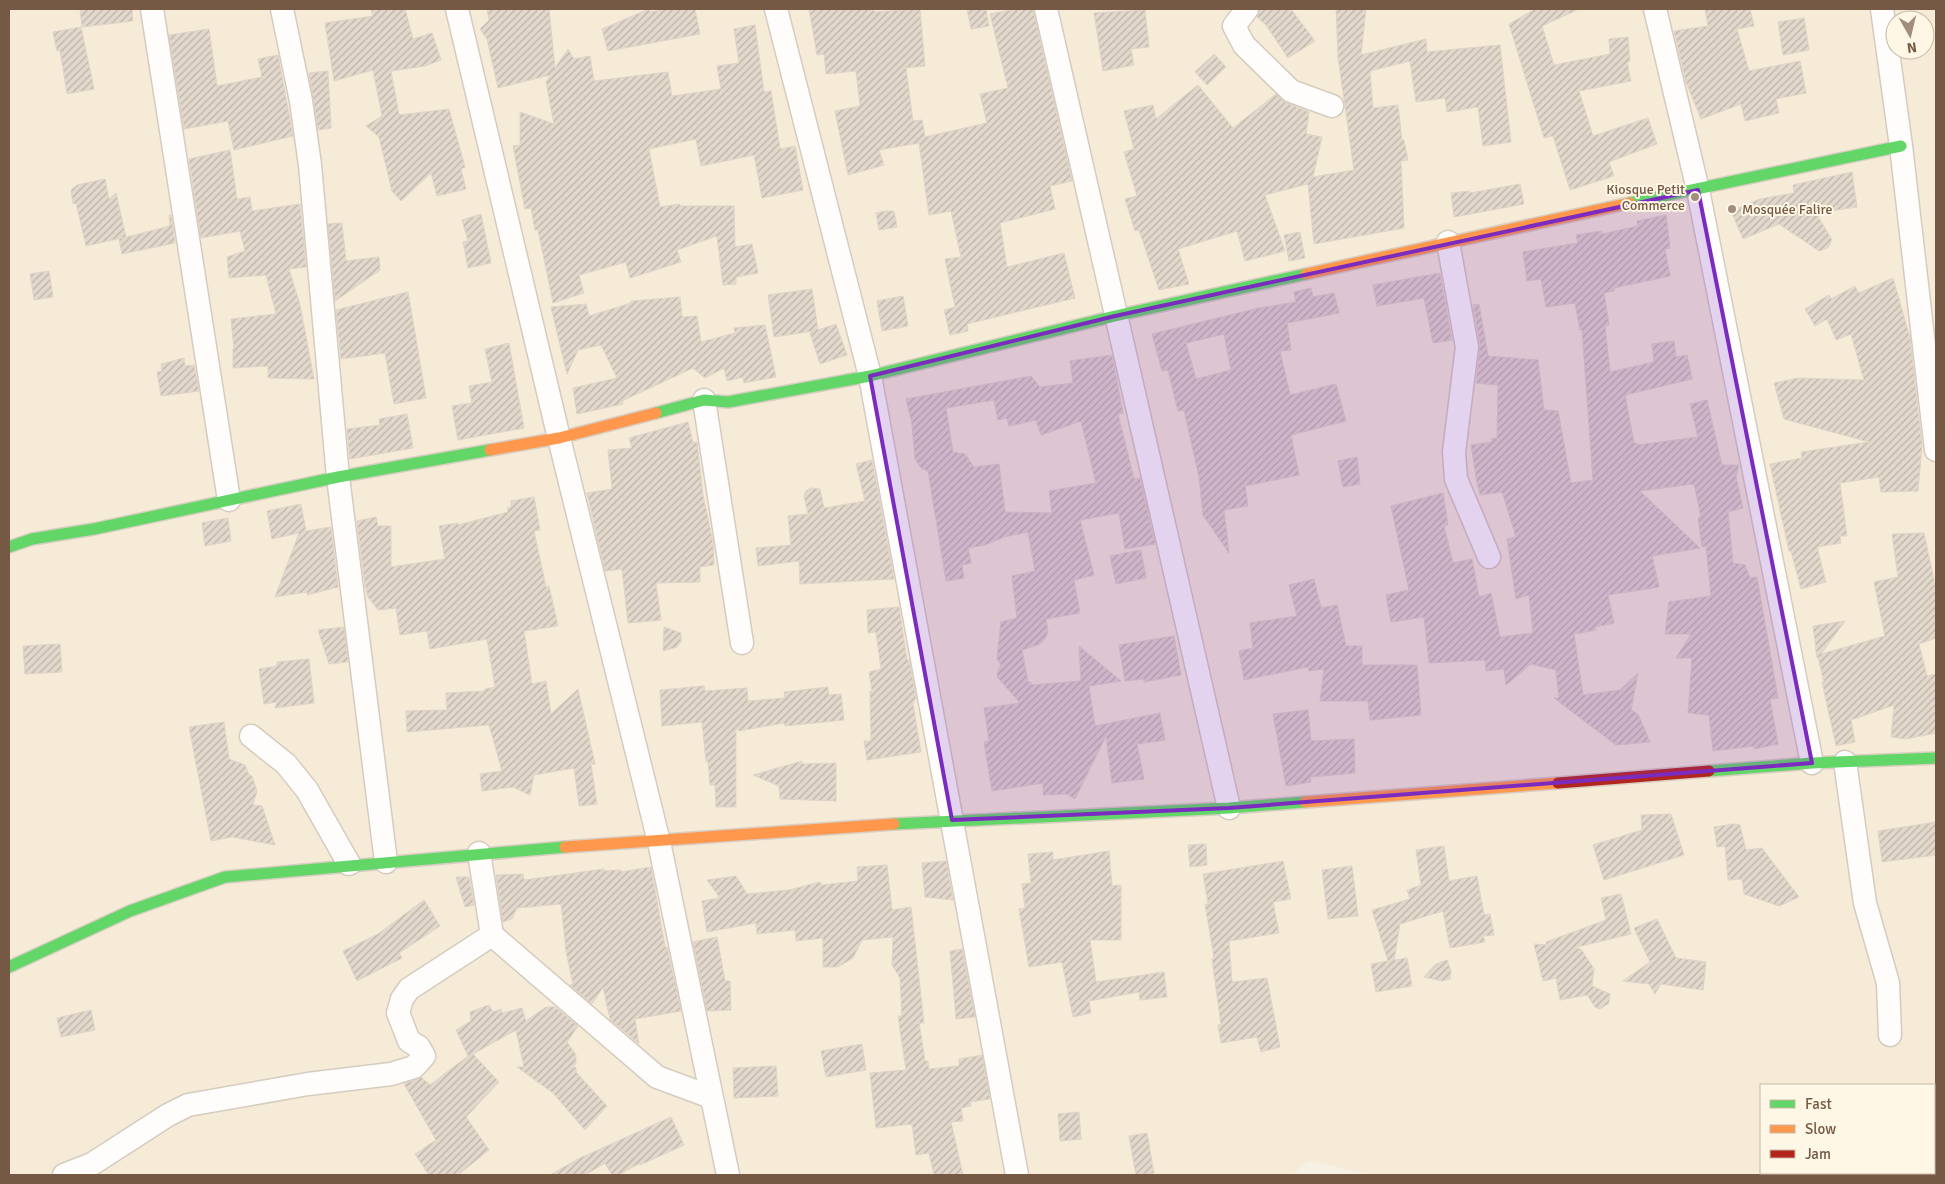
<svg xmlns="http://www.w3.org/2000/svg" width="1945" height="1184" font-family="Signika,sans-serif">
	<style>
		.residential { fill: #f6ebd7; fill-rule: evenodd }
		.building { fill: url(#building-hatch); stroke: #dfd4c7; fill-rule: evenodd }
		.lines { fill: none; stroke-linecap: round; stroke-linejoin: round }
		.street-casing { stroke: #d5ccc0; stroke-width: 25 }
		.fast-casing { stroke: #d7cdc1; stroke-width: 14 }
		.slow-casing { stroke: #d7cdc1; stroke-width: 14 }
		.jam-casing { stroke: #d7cdc1; stroke-width: 14 }
		.street { stroke: #fefdfb; stroke-width: 22 }
		.fast { stroke: #63d668; stroke-width: 11 }
		.slow { stroke: #ff974d; stroke-width: 11 }
		.jam { stroke: #b3261e; stroke-width: 11 }
		.marked { fill: #7b2cbf; fill-opacity: 0.2; stroke: #7b2cbf; stroke-width: 4; stroke-linejoin: round }
		.poi-dot { fill: #a28e7c; stroke: #fff7e5; stroke-width: 2 }
		.labels { text-anchor: middle; dominant-baseline: central; stroke-width: 4; stroke-linejoin: round; paint-order: stroke }
		.poi-label { font-size: 14px; fill: #755944; stroke: #fff7e5; text-anchor: end }
	</style>
	<defs>
		<pattern id="building-hatch" width="6" height="6" patternUnits="userSpaceOnUse" patternTransform="scale(1.25)"><rect width="6" height="6" fill="#e3d8cc"/><path d="M-1 1l2-2M0 6l6-6M5 7l2-2" fill="none" stroke="#bdb2a7"/></pattern>
	</defs>
	<rect width="100%" height="100%" fill="#f6f1e5"/>
	<!-- residential -->
	<path class="residential" d="M9,9H1936V1135H1934V1085H1761V1173H1779L1777,1175H1373L1308,1161L1292,1175H9ZM1895,20H1925V50H1895Z"/>
	<!-- building -->
	<g class="building">
		<path d="M80,9H132L133,21L82,27Z"/>
		<path d="M371,9H405L413,39L432,33L441,60L425,66L391,71L399,115L449,109L465,167L461,169L466,189L437,196L431,173L401,201L392,191L379,137L366,126L382,116L373,70L334,81L325,23L373,16Z"/>
		<path d="M487,9H549L555,68L568,49L574,59L590,56L594,81L668,72L672,96L721,89L717,66L739,63L734,29L755,25L764,92L771,91L780,149L795,146L803,190L762,198L754,155L701,166L696,139L649,149L660,207L680,204V206H734L735,247L752,244L758,273L736,277V284L723,285L717,236L677,250L681,262L630,278L626,262L579,275L584,293L553,303L538,230H535L531,208L525,209L513,146L520,145V112L554,124L546,82L550,75L498,88L487,39L480,29L489,20Z"/>
		<path d="M649,9L650,12L668,9H695L700,34L608,51L602,29Z"/>
		<path d="M809,9H874V12L920,9L925,66L906,68L913,121L922,120L925,137L987,123L980,94L1008,88L990,14L1017,9H1033L1072,181L1050,186L1055,209L1000,223L1007,267L1064,253L1075,298L967,324L968,331L950,335L944,310L955,307L945,259L961,257L951,211L929,215L919,143L879,150L884,165L848,175L835,111L860,106L856,71L826,74L824,54L817,55Z"/>
		<path d="M967,9H986L989,26L971,29Z"/>
		<path d="M1260,9H1291L1315,41L1288,58L1266,25L1257,17Z"/>
		<path d="M1336,9H1366L1361,55L1426,39L1427,52L1500,45L1511,142L1483,146L1478,107L1447,112L1445,98L1416,102L1410,61L1370,71L1373,108L1398,105L1402,140H1404L1408,160L1401,161L1404,228L1314,244L1308,184L1265,195L1285,251L1245,261L1237,231L1178,249L1189,284L1159,290L1139,230L1135,231L1125,199L1137,196L1124,152L1134,149L1124,111L1153,105L1156,119L1198,85L1233,128L1276,94L1286,103L1309,112L1306,134L1322,137L1313,177L1354,170L1338,57Z"/>
		<path d="M1535,9H1579L1542,26L1554,65L1610,54L1609,39L1628,37L1630,61L1627,62L1631,81L1579,91L1593,136L1648,118L1657,144L1609,162L1614,176L1570,190L1553,136L1544,138L1509,24Z"/>
		<path d="M1705,9H1750L1754,26L1737,29L1749,71L1800,61L1806,93L1776,99L1779,113L1745,121L1741,104L1701,119L1686,82L1674,31L1708,26Z"/>
		<path d="M1145,10L1149,47L1131,49L1134,65L1103,71L1094,13Z"/>
		<path d="M1804,18L1809,50L1783,55L1778,22Z"/>
		<path d="M81,27L94,89L67,94L60,51H57L53,32Z"/>
		<path d="M209,29L217,86L262,77L258,59L278,55L293,136L234,150L228,121L184,129L169,35Z"/>
		<path d="M1214,54L1226,67L1207,85L1195,72Z"/>
		<path d="M328,71L331,128L318,130L309,73Z"/>
		<path d="M230,150L237,199L250,197L252,211L300,204L306,267L289,269L300,305L314,379L268,378V366L233,368V349H234L231,319L276,314L266,275L229,278L227,257L245,251L240,231L201,238L189,159Z"/>
		<path d="M1852,172L1857,207L1816,213L1832,240L1828,248L1819,251L1779,224L1743,239L1731,211L1760,199L1794,193L1793,185Z"/>
		<path d="M105,179L109,199L116,193L126,237L86,246L76,203L73,204L71,190L77,185Z"/>
		<path d="M1520,184L1524,204L1454,217L1451,193L1470,191V193Z"/>
		<path d="M886,211H894L897,227L879,230L876,213Z"/>
		<path d="M481,214L491,263L468,268L463,242L468,241L462,220Z"/>
		<path d="M169,215H171L175,243L122,254L119,239L170,226Z"/>
		<path d="M1666,215L1670,248L1665,249L1670,276L1614,288V291L1604,293L1609,325L1605,326L1610,372L1654,362L1652,344L1674,341L1676,357L1687,355L1692,379L1625,395L1634,443H1637L1638,445L1698,437L1690,404L1707,400L1722,465H1739L1736,477L1743,508L1728,512L1733,563L1745,565L1750,578L1757,577L1778,698L1770,699L1778,744L1754,749V746L1713,751L1709,715L1688,713L1692,658H1676L1691,634H1665L1669,602L1711,596L1706,546L1702,547L1698,518L1701,517L1694,484L1640,491L1700,548L1652,556L1659,587L1608,595L1614,623L1595,627L1596,630L1574,634L1583,695L1620,690L1638,673L1631,710L1638,714L1650,742L1616,745L1554,698H1559L1556,670L1531,664L1506,685L1504,669L1486,671L1485,660L1429,663L1424,617L1391,622L1386,595L1409,590L1391,506L1443,493L1448,525L1444,526L1453,563L1472,559L1479,597L1491,593L1500,637L1533,633L1529,595L1516,599L1507,539L1516,537L1502,492L1480,495L1477,482L1471,445L1492,442L1491,439L1497,438L1498,385L1476,383L1480,345L1473,305L1479,304L1488,356L1538,360L1544,410L1558,411L1571,483L1593,480L1582,330H1580L1575,303L1546,307L1541,279L1527,281L1523,252L1578,243L1576,235L1601,231L1602,234L1638,226L1637,221Z"/>
		<path d="M342,223L346,261L379,257L380,270L335,301L328,224Z"/>
		<path d="M1300,232L1305,258L1289,261L1284,235Z"/>
		<path d="M49,271L53,297L34,300L30,274Z"/>
		<path d="M1440,273L1452,340L1433,343L1424,298L1377,306L1373,285Z"/>
		<path d="M1893,278L1910,338L1922,445L1918,491L1881,492L1879,477L1840,483L1847,536H1840L1841,543L1817,547L1826,582L1801,589L1791,551H1789L1770,464L1802,458L1801,452L1869,442L1784,419L1774,383L1798,378L1864,380L1851,334L1836,340L1827,319L1815,326L1805,309L1829,295L1831,299L1855,286L1859,293Z"/>
		<path d="M1311,288L1313,297L1334,293L1339,313L1287,323L1291,350L1280,351L1290,395L1336,384L1346,421L1291,435L1299,475L1245,486L1248,506L1224,510L1229,553L1203,515L1199,477L1184,410L1178,411L1168,370L1162,371L1152,334L1259,308L1296,302L1294,292ZM1224,334L1231,370L1196,379L1186,343Z"/>
		<path d="M812,289L818,330L836,324L847,355L820,364L810,333L814,331L774,337L768,295Z"/>
		<path d="M408,292L426,398L394,404L385,353L341,359L336,310Z"/>
		<path d="M903,296L908,326L882,331L877,301Z"/>
		<path d="M680,297L682,317L697,316L701,342L735,333L734,328L765,325L776,377L744,383L743,377L727,381L724,368L705,378L693,368L622,401L623,404L577,414L573,388L617,378L601,345L578,350L567,374L551,307L586,304L589,316L631,303V301Z"/>
		<path d="M509,343L524,428L458,440L452,406L472,403L469,386L492,382L485,349Z"/>
		<path d="M1112,355L1123,413L1118,414L1134,479L1140,478L1155,544L1125,549L1119,513L1080,520L1094,575L1074,580L1080,613L1046,619L1048,632L1045,639L1040,644L1022,650L1028,682H1031V685L1081,681L1079,646L1121,681L1089,686L1095,726L1160,713L1165,740L1137,744L1144,779L1112,783L1106,736L1075,799L1067,794L1043,795V783L992,791L984,742L989,741L984,708L1020,703L998,678L997,673L1001,665L997,659L1001,622L1017,618L1012,576L1035,571L1028,532L1004,537L985,545L968,548L971,563L962,565L964,578L946,581L928,471L921,468L915,459L912,424L906,399L1031,376L1040,387L1073,383L1070,361ZM994,400L998,420L1007,418L1009,426L1036,420L1041,435L1081,421L1096,483L1049,491L1052,513L1005,512L999,464L974,467L965,454L953,452L946,408Z"/>
		<path d="M184,358L185,366L194,365L199,391L161,396L157,372L162,371L161,364Z"/>
		<path d="M407,414L413,448L350,459L347,429L380,425L379,419Z"/>
		<path d="M688,422L693,443L697,442L703,495L713,542L714,565L700,567V582L656,583L661,620L628,623L622,569L605,571L587,493L612,489L608,450L632,448L629,438Z"/>
		<path d="M1357,457L1360,484L1343,487L1338,461Z"/>
		<path d="M872,460L894,579L800,584L799,561L758,566L756,548L791,545L788,516L808,514L804,496L806,491L811,488L820,489L824,508L865,501L856,464Z"/>
		<path d="M534,497L540,530L534,531L546,587L549,586L558,626L524,631L532,684L546,681L551,714L578,689L595,764H591L597,804L579,806L574,768L534,775L530,795L513,787L482,791L480,774L502,771L489,725L407,732L406,711L447,710L446,693L485,691V689L495,687L487,639L430,649L427,631L400,635L396,608L378,610L368,597L365,585L357,521L376,517L378,526H391V567L445,559L439,526L458,523V525L508,512L507,508L511,507V501Z"/>
		<path d="M301,504L306,531L331,527L338,587L307,595V592L275,597L299,533L272,539L267,511Z"/>
		<path d="M228,518L231,541L205,546L202,523Z"/>
		<path d="M1924,533L1936,589V638L1919,644L1927,676L1936,674V733L1906,739L1891,737L1894,705L1851,720L1855,742L1836,746L1822,682H1824L1818,657L1817,658L1813,626L1845,621L1821,654L1885,636L1874,582L1898,577L1892,534Z"/>
		<path d="M1141,550L1146,578L1116,584L1110,556Z"/>
		<path d="M1314,579L1321,608L1337,605L1346,646H1362V665H1417L1421,715L1370,720L1368,701H1320L1324,669L1309,671L1308,667L1244,680L1239,651L1253,648L1250,623L1297,616L1289,585Z"/>
		<path d="M899,607L907,660H909L916,698L913,704L921,752L867,760L864,741H871L870,692L872,691L869,672L881,669L876,632L868,633L867,610Z"/>
		<path d="M344,627L348,662L329,664L318,630Z"/>
		<path d="M664,627L681,633V642L677,647L663,651Z"/>
		<path d="M1174,636L1181,675L1144,682V679L1125,681L1119,645Z"/>
		<path d="M60,644L62,672L25,674L23,646Z"/>
		<path d="M309,659L314,703L275,708L277,702L264,704L259,669L277,666V662Z"/>
		<path d="M704,686L705,691L747,688L748,701L785,698L784,692L828,687L829,695L841,694L844,720L785,726L784,723L739,731L736,727V807H716L715,785H710L708,761L706,762L702,722L662,726L660,690Z"/>
		<path d="M1308,710L1311,741L1354,739L1355,773L1310,777L1311,782L1286,786L1273,714Z"/>
		<path d="M224,722L229,759L245,765L249,775L252,776L257,791L253,805L262,806L275,845L232,837L211,841L189,727Z"/>
		<path d="M802,761V764L836,763V801L780,799L779,786L753,775Z"/>
		<path d="M1671,814L1684,855L1604,880L1593,845L1642,830L1641,815Z"/>
		<path d="M1936,822V855L1882,862L1878,831Z"/>
		<path d="M1733,824L1740,825L1746,850L1762,848L1799,897L1779,906L1744,894L1742,879L1728,880L1725,846L1717,847L1714,827Z"/>
		<path d="M1206,844L1207,865L1190,867L1188,845Z"/>
		<path d="M1444,846L1449,881L1477,876L1484,915L1490,914L1494,935L1483,936L1485,942L1450,948L1443,911L1400,924L1394,960L1407,958L1412,986L1376,992L1371,964L1388,961L1372,910L1410,899L1407,890L1421,885L1416,850Z"/>
		<path d="M1109,851L1112,886L1121,885V940H1090L1096,982L1164,972L1167,997L1140,1000L1139,992L1089,1001L1091,1013L1073,1017L1062,962L1029,967L1019,909L1025,908L1022,884L1031,883L1028,854L1053,852V860Z"/>
		<path d="M946,861L953,900L925,897L922,863Z"/>
		<path d="M1283,861L1291,899L1273,902L1279,933L1229,941L1232,982L1267,978L1280,1047L1261,1052L1257,1037L1221,1043L1218,1025H1221L1212,959L1214,958L1205,904H1208L1203,874Z"/>
		<path d="M887,865L892,910L911,907L924,1023H919L925,1061H928L929,1069L959,1066V1059L982,1055L990,1099L970,1102L971,1106L961,1108L963,1121L951,1122L963,1175H934L929,1153L916,1155L912,1124L876,1128L870,1073L906,1070L898,1016H902L900,978L892,965L893,937L862,940L853,958L838,967H823V938L796,941L795,930L757,934L756,923L707,932L702,901L720,898L707,880L736,876L747,894L789,890L820,882L822,885L858,881L857,867Z"/>
		<path d="M1352,866L1358,916L1328,919L1322,870Z"/>
		<path d="M651,867L665,947H667L681,1011L635,1019L639,1044L610,1019L603,987L592,1004L570,985L573,984L566,951L561,904L517,908L512,919L503,922L496,875L523,874L524,880L604,869V871L621,870V872Z"/>
		<path d="M456,877H469L474,905L465,907Z"/>
		<path d="M1621,894L1631,934L1573,948L1581,949L1594,969L1592,986L1610,994L1609,1003L1600,1009L1595,1007L1587,995L1560,1000L1556,978L1543,981L1534,944L1547,945L1546,942L1606,920L1601,898Z"/>
		<path d="M424,900L440,926L399,953L402,958L357,981L343,951L378,934Z"/>
		<path d="M1657,919L1676,958L1706,962L1703,990L1661,984L1655,994L1649,984L1623,981L1650,962L1634,928Z"/>
		<path d="M717,937L725,981H730L731,1010L707,1011L693,942Z"/>
		<path d="M962,949L975,1017L956,1019L950,951Z"/>
		<path d="M1447,960L1451,971L1450,979L1442,981L1424,977L1436,964Z"/>
		<path d="M489,1005L493,1012L501,1009L502,1013L522,1008L526,1021L546,1007H555L578,1026L567,1042L576,1055V1064L569,1067H576V1072L607,1106L585,1130L553,1093L517,1067H524L516,1030L473,1054L499,1082L466,1117L489,1150L458,1175H429L415,1154L436,1140L404,1084L421,1077L430,1085L468,1056L456,1030L471,1021L470,1012Z"/>
		<path d="M91,1010L95,1030L61,1037L57,1018Z"/>
		<path d="M862,1044L866,1070L826,1077L821,1051Z"/>
		<path d="M776,1066L778,1096L734,1098L733,1068Z"/>
		<path d="M1079,1112L1081,1139L1060,1141L1058,1114Z"/>
		<path d="M671,1117L684,1145L640,1165V1163L618,1175H612L605,1163L585,1175H550L578,1159Z"/>
		<path d="M1147,1133L1154,1173L1136,1175L1129,1136Z"/>
	</g>
	<g class="lines">
		<!-- street casing -->
		<g class="street-casing">
			<g id="street">
				<path d="M152,9L229,500"/>
				<path d="M282,9L301,101L310,165L338,477L386,862"/>
				<path d="M457,9L559,438L659,842L728,1175"/>
				<path d="M776,9L870,376L1017,1175"/>
				<path d="M1046,9L1229,808"/>
				<path d="M1247,9L1234,26L1244,45L1291,91L1332,106"/>
				<path d="M1655,9L1698,190L1812,763"/>
				<path d="M1882,9L1901,146L1936,450"/>
				<path d="M1448,242L1467,347L1454,452L1456,479L1489,557"/>
				<path d="M704,400L742,643"/>
				<path d="M251,736L286,764L307,790L349,864"/>
				<path d="M1845,762L1865,903L1888,983L1890,1035"/>
				<path d="M479,853L492,935L657,1077L711,1097"/>
				<path d="M64,1175L92,1164L168,1115L188,1105L308,1084L391,1074L414,1067L424,1056L419,1047L409,1041L398,1013L402,999L409,989L492,935"/>
			</g>
		</g>
		<!-- fast casing -->
		<g class="fast-casing">
			<g id="fast">
				<path d="M1630,203L1901,146"/>
				<path d="M656,413L704,400L728,402L870,376L1115,316L1306,274"/>
				<path d="M9,547L32,539L94,529L338,477L490,450"/>
				<path d="M1709,771L1812,763L1936,758"/>
				<path d="M894,824L1229,808L1305,802"/>
				<path d="M9,967L130,911L225,877L565,847"/>
			</g>
		</g>
		<!-- slow casing -->
		<g class="slow-casing">
			<g id="slow">
				<path d="M1306,274L1630,203"/>
				<path d="M490,450L559,438L656,413"/>
				<path d="M1305,802L1558,783"/>
				<path d="M565,847L894,824"/>
			</g>
		</g>
		<!-- jam casing -->
		<g class="jam-casing">
			<path id="jam" d="M1558,783L1709,771"/>
		</g>
		<!-- street -->
		<use href="#street" class="street"/>
		<!-- fast -->
		<use href="#fast" class="fast"/>
		<!-- slow -->
		<use href="#slow" class="slow"/>
		<!-- jam -->
		<use href="#jam" class="jam"/>
	</g>
	<!-- marked area -->
	<path class="marked" d="M1698,190L1812,763L1229,808L952,820L870,376L1115,316Z"/>
	<!-- markers -->
	<g class="poi-dot">
		<circle cx="1695" cy="197" r="5"/>
		<circle cx="1732" cy="209" r="5"/>
	</g>
	<g class="labels">
		<!-- poi labels -->
		<g class="poi-label">
			<text x="1685" y="189">Kiosque Petit<tspan x="1685" dy="16">Commerce</tspan></text>
			<text x="1742" y="209" text-anchor="start">Mosquée Falire</text>
		</g>
	</g>
	<!-- border -->
	<rect width="1945" height="1184" fill="none" stroke="#755944" stroke-width="20"/>
	<!-- legend -->
	<rect x="1760" y="1084" width="175" height="90" fill="#fff7e5" stroke="#c8b8a5"/>
	<rect x="1770" y="1100" width="25" height="8" fill="#63d668" stroke="#c8b8a5"/>
	<text x="1805" y="1109" font-size="15" fill="#755944">Fast</text>
	<rect x="1770" y="1125" width="25" height="8" fill="#ff974d" stroke="#c8b8a5"/>
	<text x="1805" y="1134" font-size="15" fill="#755944">Slow</text>
	<rect x="1770" y="1150" width="25" height="8" fill="#b3261e" stroke="#c8b8a5"/>
	<text x="1805" y="1159" font-size="15" fill="#755944">Jam</text>
	<!-- north arrow -->
	<g transform="translate(1910 35) rotate(172)"><circle r="24" fill="#fff7e5" stroke="#c8b8a5"/>
	<path d="M0-4L9 19L0 12L-9 19Z" fill="#a28e7c"/>
	<text y="-8" font-size="14" font-weight="bold" text-anchor="middle" fill="#755944">N</text>
	</g>
</svg>
